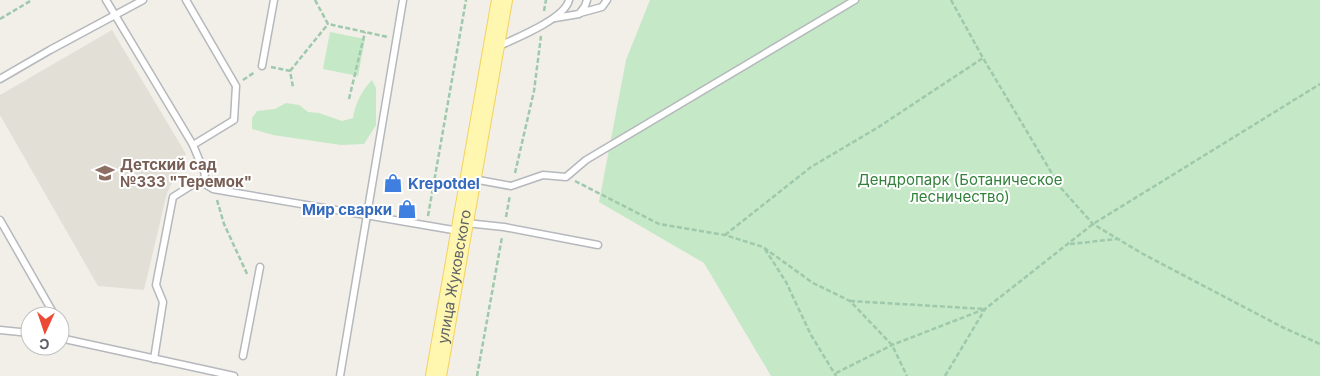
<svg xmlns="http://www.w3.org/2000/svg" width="1320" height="376" font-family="Inter,sans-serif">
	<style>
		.education { fill: #e1dfd6 }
		.green { fill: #c5e8c6 }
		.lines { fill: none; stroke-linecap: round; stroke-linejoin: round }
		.lane-casing { stroke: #b5b8bc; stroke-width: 9 }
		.primary-casing { stroke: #f3d15f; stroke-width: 22 }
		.path { stroke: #9ec9ac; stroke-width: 2.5; stroke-dasharray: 5 2.5; stroke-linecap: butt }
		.lane { stroke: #fff; stroke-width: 6 }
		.primary { stroke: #fff6af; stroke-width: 20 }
		.labels { text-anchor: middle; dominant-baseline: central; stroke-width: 4; stroke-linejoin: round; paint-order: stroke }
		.education-label { font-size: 15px; font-weight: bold; fill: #785e54; stroke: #fff; text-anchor: start }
		.park-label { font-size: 15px; fill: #33823b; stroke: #fff }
		.shop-label { font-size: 15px; font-weight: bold; fill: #366cbe; stroke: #fff; text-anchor: start }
		.street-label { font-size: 15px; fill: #5f6368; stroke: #fff }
	</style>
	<rect width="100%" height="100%" fill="#f1efe8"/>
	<!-- education -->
	<path class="education" d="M112,30L186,154L167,193L144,290L98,286L0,115V95Z"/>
	<!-- green -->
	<g class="green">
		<path d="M650,0H1320V376H771L704,263L599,202L626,60Z"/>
		<path d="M330,32L365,39L358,76L323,69Z"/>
		<path d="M372,80L376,88V125L364,144L341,145L273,135L252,129V118L257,111L275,109L286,103L299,105L308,112L319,113L342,121L353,118C355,104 362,90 372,80Z"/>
	</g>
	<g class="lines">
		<!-- lane casing -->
		<g class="lane-casing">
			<g id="lane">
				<path d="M106,0L193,145L205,174L203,183"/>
				<path d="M186,0L236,86L234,120L193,145"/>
				<path d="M580,13L602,7L607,0"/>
				<path d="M555,18L579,14L585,6L587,0"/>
				<path d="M497,47C514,39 565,19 569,0"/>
				<path d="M262,66L274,0"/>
				<path d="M0,79L50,50L143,0"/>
				<path d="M473,179L511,186L543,175L566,177L586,160L855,0"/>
				<path d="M0,220L55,316"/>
				<path d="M466,223L504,227L598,245"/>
				<path d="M0,330L30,333"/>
				<path d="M60,338L234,376"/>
				<path d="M243,356L260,267"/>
				<path d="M154,359L163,302L156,285L173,197L192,185L203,183L213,189L459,231"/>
				<path d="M340,376L403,0"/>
			</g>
		</g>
		<!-- primary casing -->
		<g class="primary-casing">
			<g id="primary">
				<path id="s1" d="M436,376L502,0"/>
			</g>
		</g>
		<!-- path -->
		<g class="path">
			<path d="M315,0L328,24L388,37"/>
			<path d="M951,0L983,58L1060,187L1093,224L1143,254L1282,327L1320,344"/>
			<path d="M544,11L546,0"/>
			<path d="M0,19L32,0"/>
			<path d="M271,67L290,71L293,87"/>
			<path d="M290,71L328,24"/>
			<path d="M243,80L255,72"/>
			<path d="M349,99L365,32"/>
			<path d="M515,173L534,91L541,36"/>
			<path d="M575,181L659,224L725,235L763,247L813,283L850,301L892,345L907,376"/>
			<path d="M217,200L224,224L248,276"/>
			<path d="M428,216L466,0"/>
			<path d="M506,217L510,195"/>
			<path d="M725,235L811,167L877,128L983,58"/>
			<path d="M1070,244L1117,239"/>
			<path d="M765,249L786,282L811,335L836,376"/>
			<path d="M836,373L892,345L985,309L850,301"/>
			<path d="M477,376L502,237"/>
			<path d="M945,376L985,309L1093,224L1320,84"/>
		</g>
		<!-- lane -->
		<use href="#lane" class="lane"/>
		<!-- primary -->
		<use href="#primary" class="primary"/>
	</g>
	<!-- icons -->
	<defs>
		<g id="school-bare" transform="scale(1.5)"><path d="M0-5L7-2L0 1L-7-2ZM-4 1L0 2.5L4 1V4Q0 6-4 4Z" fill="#8d6e63" stroke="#fff" stroke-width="2.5" paint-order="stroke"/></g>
		<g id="shop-bare" transform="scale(1.5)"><path d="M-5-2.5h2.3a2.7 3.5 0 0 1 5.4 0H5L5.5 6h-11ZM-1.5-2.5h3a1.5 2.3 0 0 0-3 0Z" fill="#3f7fe0" stroke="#fff" stroke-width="2.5" paint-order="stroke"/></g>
	</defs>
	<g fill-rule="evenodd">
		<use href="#school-bare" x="105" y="173"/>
		<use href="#shop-bare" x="393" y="183"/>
		<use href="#shop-bare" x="407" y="209"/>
	</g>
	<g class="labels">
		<!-- education labels -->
		<g class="education-label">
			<text x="120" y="164">Детский сад<tspan x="120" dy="17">№333 "Теремок"</tspan></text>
		</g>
		<!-- park labels -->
		<g class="park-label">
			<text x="960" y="179">Дендропарк (Ботаническое<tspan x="960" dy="17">лесничество)</tspan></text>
		</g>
		<!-- shop labels -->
		<g class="shop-label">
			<text x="408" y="183">Krepotdel</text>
			<text x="392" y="209" text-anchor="end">Мир сварки</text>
		</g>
		<!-- street labels -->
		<g class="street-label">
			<text stroke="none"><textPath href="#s1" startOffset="101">улица Жуковского</textPath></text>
		</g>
	</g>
	<!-- north arrow -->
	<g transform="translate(45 331) rotate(183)"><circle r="24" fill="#ffffff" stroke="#bfc1c3"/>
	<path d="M0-4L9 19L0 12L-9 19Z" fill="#eb4b34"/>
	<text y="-8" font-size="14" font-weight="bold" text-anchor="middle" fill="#5f6368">С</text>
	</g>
</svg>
